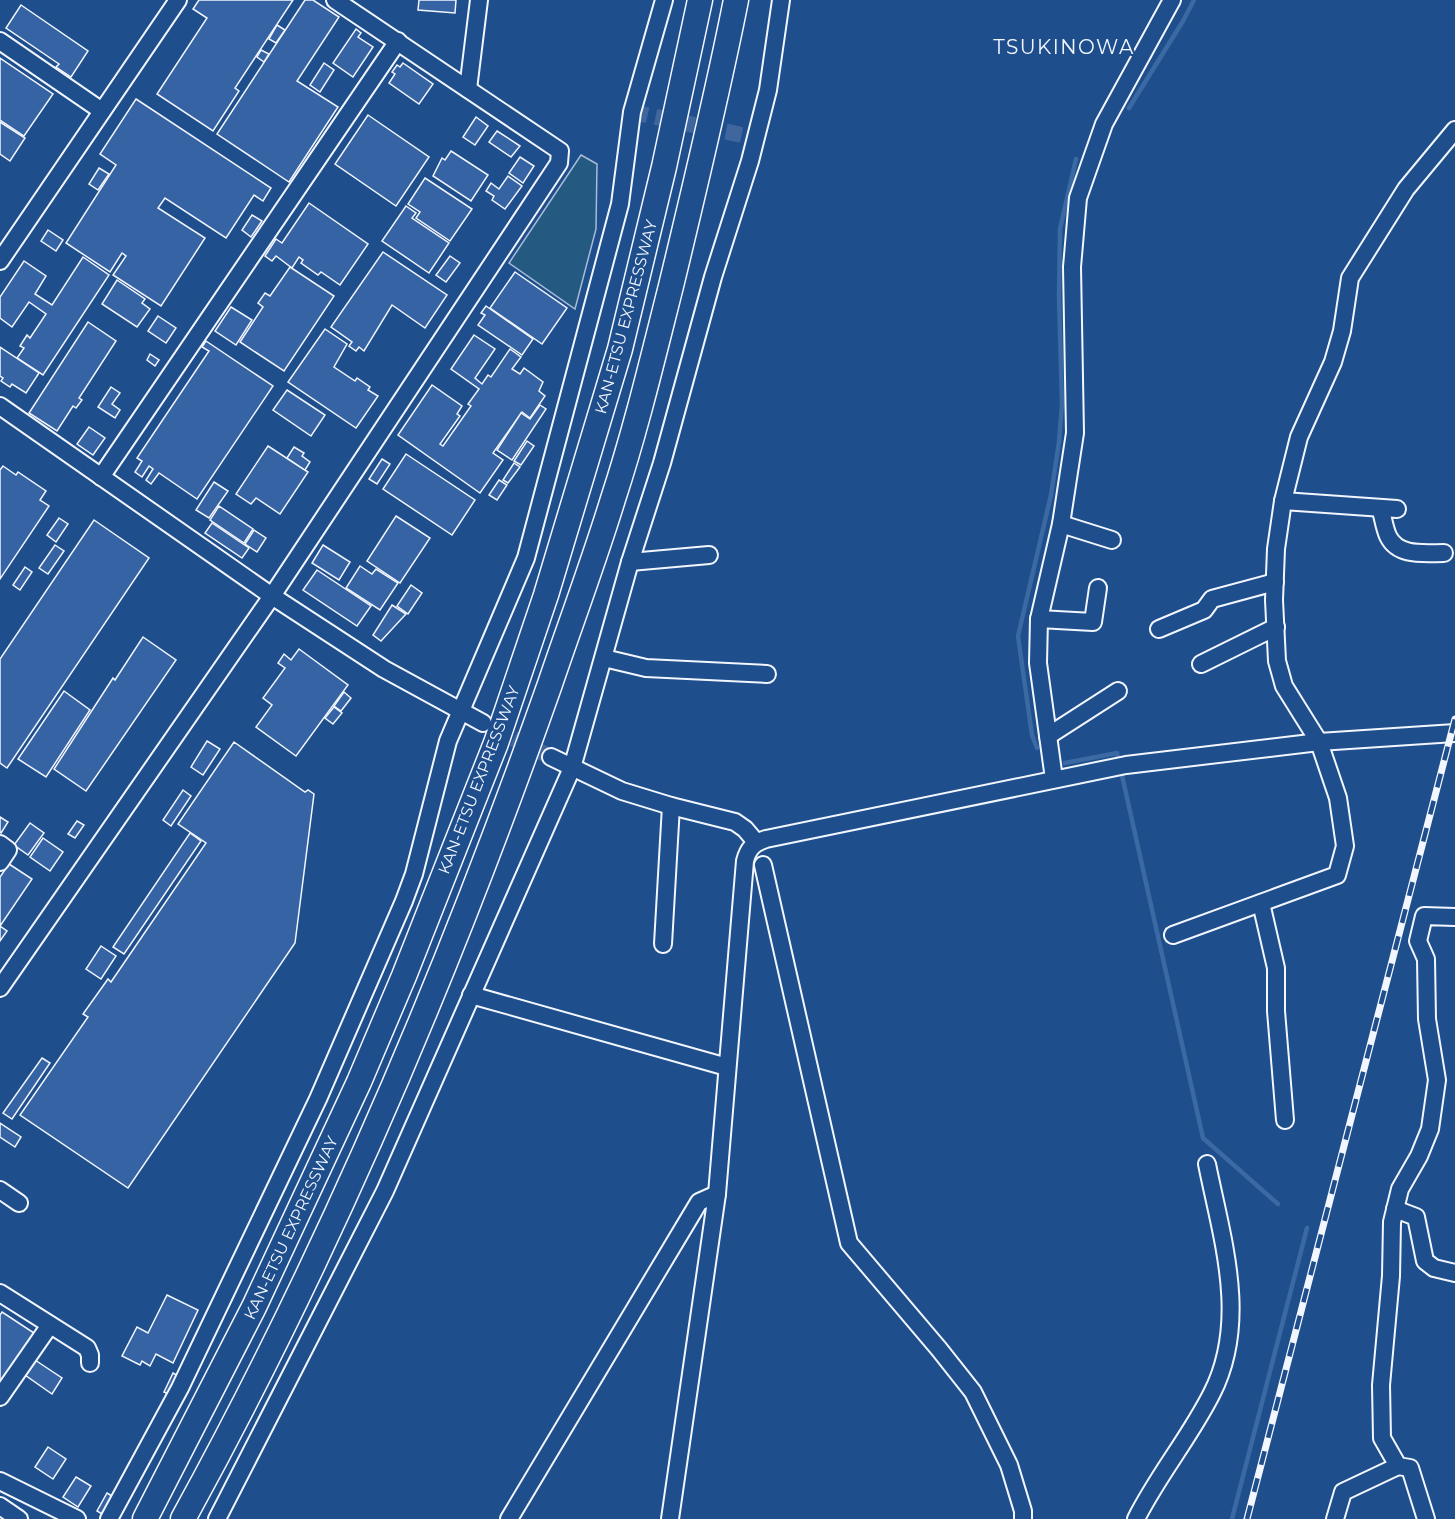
<svg xmlns="http://www.w3.org/2000/svg" width="1455" height="1519" font-family="Montserrat,sans-serif">
	<style>
		.green { fill: #245a82; stroke: #a8bbd7; stroke-width: 1.5 }
		.lines { fill: none; stroke-linecap: round; stroke-linejoin: round }
		.stream { stroke: #3b69a3; stroke-width: 4.5 }
		.building { fill: #3563a3; stroke: #f2f6ff; stroke-width: 1.5 }
		.minor-tunnel { stroke: #3f679d; stroke-width: 16; stroke-dasharray: 16 8; stroke-linecap: butt }
		.minor-casing { stroke: #f2f6ff; stroke-width: 20 }
		.highway-casing { stroke: #f2f6ff; stroke-width: 27 }
		.minor { stroke: #1f4e8c; stroke-width: 16 }
		.highway { stroke: #1f4e8c; stroke-width: 24 }
		.rail-casing { stroke: #f2f6ff; stroke-width: 7 }
		.rail { stroke: #1f4e8c; stroke-width: 4.5; stroke-dasharray: 14; stroke-linecap: butt }
		.labels { text-anchor: middle; dominant-baseline: central; stroke-width: 4.5; stroke-linejoin: round; paint-order: stroke }
		.street-label { font-size: 16px; fill: #f2f6ff; stroke: #1f4e8c }
		.quarter-label { font-size: 20px; letter-spacing: 1.5px; fill: #f2f6ff; stroke: #1f4e8c }
	</style>
	<rect width="100%" height="100%" fill="#1f4e8c"/>
	<!-- green -->
	<path class="green" d="M581,155L597,164L596,229L575,309L509,263Z"/>
	<g class="lines">
		<!-- stream -->
		<g class="stream">
			<path d="M1129,108L1183,21L1194,0"/>
			<path d="M1037,748L1032,735L1018,636L1051,495L1059,442L1062,404L1059,297L1060,229L1076,159"/>
			<path d="M1065,763L1117,753L1203,1138L1278,1204"/>
			<path d="M1232,1519L1307,1228"/>
		</g>
	</g>
	<!-- building -->
	<g class="building">
		<path d="M199,0H293L235,88L239,91L213,131L157,94L207,18L193,9Z"/>
		<path d="M305,0H313L339,17L297,81L338,107L289,182L217,134Z"/>
		<path d="M419,0H456L455,13L418,10Z"/>
		<path d="M21,5L88,51L71,77L56,67L59,64L6,28Z"/>
		<path d="M277,25L285,30L276,43L269,39Z"/>
		<path d="M356,29L361,33L358,37L373,47L353,77L333,63Z"/>
		<path d="M261,50L269,54L264,62L257,57Z"/>
		<path d="M0,58L53,94L24,136L0,120Z"/>
		<path d="M324,63L334,70L320,92L310,85Z"/>
		<path d="M403,63L433,84L419,104L389,83L395,74L392,72L397,65L400,67Z"/>
		<path d="M136,99L271,188L263,201L254,195L226,238L165,198L158,208L205,238L161,306L113,275L126,256L122,253L110,272L66,243L116,165L100,154Z"/>
		<path d="M368,115L429,157L396,206L335,164Z"/>
		<path d="M476,117L488,126L475,145L463,137Z"/>
		<path d="M0,122L25,138L10,161L0,154Z"/>
		<path d="M497,131L520,146L511,157L489,142Z"/>
		<path d="M451,151L488,175L471,201L433,176L442,158L445,160Z"/>
		<path d="M520,157L534,166L523,183L509,173Z"/>
		<path d="M99,168L109,174L98,190L89,184Z"/>
		<path d="M508,176L522,186L505,209L492,200L494,196L486,191L491,183L499,189Z"/>
		<path d="M425,178L472,209L450,241L416,218L420,212L408,204Z"/>
		<path d="M309,203L368,244L340,285L321,272L318,275L301,263L303,260L299,257L292,268L276,256L272,261L265,256L276,239L282,243Z"/>
		<path d="M406,206L416,213L412,218L449,243L429,273L382,241Z"/>
		<path d="M252,215L262,221L251,237L242,230Z"/>
		<path d="M48,230L63,240L56,251L41,241Z"/>
		<path d="M383,252L447,295L425,328L392,305L364,351L359,347L356,351L349,346L352,342L331,327Z"/>
		<path d="M450,256L460,263L446,282L436,275Z"/>
		<path d="M83,257L109,275L43,375L17,358L24,348L20,346L27,335L30,338L46,314L29,302L12,327L0,318V297L24,261L46,276L35,294L52,305Z"/>
		<path d="M290,267L334,296L284,371L240,342L263,307L258,303L265,293L270,296Z"/>
		<path d="M515,272L567,308L542,344L490,308Z"/>
		<path d="M117,280L145,299L142,303L150,309L137,327L102,304Z"/>
		<path d="M486,306L533,339L522,355L478,325L485,315L481,313Z"/>
		<path d="M231,307L252,320L236,345L215,331Z"/>
		<path d="M158,316L176,328L166,343L148,331Z"/>
		<path d="M88,322L116,341L79,398L82,400L76,408L73,406L57,431L29,413Z"/>
		<path d="M325,329L347,344L334,367L355,381L357,378L370,387L368,390L378,396L356,428L288,382Z"/>
		<path d="M474,335L495,349L475,378L482,384L488,375L491,377L510,349L521,357L512,369L520,374L524,368L543,382L539,391L545,396L530,418L522,412L493,453L503,460L480,493L398,435L432,385L462,406L457,414L460,416L440,444L443,446L471,406L468,404L479,389L451,369Z"/>
		<path d="M206,341L273,386L197,499L159,473L151,484L146,480L153,469L149,466L142,477L135,472L142,461L137,458L209,351L202,347Z"/>
		<path d="M0,347L39,373L26,393L12,384L10,387L1,381L3,378L0,376Z"/>
		<path d="M150,354L159,360L155,366L147,360Z"/>
		<path d="M111,387L120,393L112,404L120,410L115,418L98,407Z"/>
		<path d="M287,390L325,415L311,436L273,410Z"/>
		<path d="M540,405L546,409L512,460L497,450L521,413L530,419Z"/>
		<path d="M89,427L105,438L93,455L77,444Z"/>
		<path d="M527,441L534,446L521,465L514,461Z"/>
		<path d="M268,446L308,472L280,514L256,498L251,504L236,494Z"/>
		<path d="M294,447L304,453L302,456L310,462L305,470L287,458Z"/>
		<path d="M406,454L475,500L452,535L383,489Z"/>
		<path d="M382,459L390,464L377,484L369,479Z"/>
		<path d="M514,463L520,467L508,483L503,480Z"/>
		<path d="M3,466L16,475L18,472L46,491L40,500L49,506L0,579V470Z"/>
		<path d="M499,480L507,485L497,500L489,495Z"/>
		<path d="M214,482L228,491L209,518L196,510Z"/>
		<path d="M219,506L253,529L244,543L210,520Z"/>
		<path d="M396,516L430,538L400,583L367,561Z"/>
		<path d="M59,518L68,524L56,542L47,535Z"/>
		<path d="M94,520L149,558L7,768L0,763V659Z"/>
		<path d="M212,523L249,548L242,558L205,533Z"/>
		<path d="M254,530L266,538L257,552L245,544Z"/>
		<path d="M55,545L64,551L48,574L39,568Z"/>
		<path d="M323,545L350,562L339,580L312,563Z"/>
		<path d="M360,566L372,574L376,569L398,583L380,610L346,588Z"/>
		<path d="M25,567L32,572L20,590L13,585Z"/>
		<path d="M317,570L371,606L357,626L303,590Z"/>
		<path d="M411,585L422,593L408,614L397,606Z"/>
		<path d="M392,605L406,614L381,641L373,635Z"/>
		<path d="M143,637L176,660L86,791L54,769L113,678L115,680Z"/>
		<path d="M299,649L348,685L296,756L256,727L272,705L263,698L285,668L278,663L284,654L291,660Z"/>
		<path d="M64,691L90,710L46,777L18,759Z"/>
		<path d="M344,692L351,698L341,711L334,706Z"/>
		<path d="M334,707L342,713L333,724L325,718Z"/>
		<path d="M207,741L220,749L203,775L191,767Z"/>
		<path d="M234,742L305,792L308,790L314,794L295,943L128,1188L20,1115L88,1017L83,1014L108,979L111,982L206,843L178,824Z"/>
		<path d="M183,790L191,796L171,826L163,820Z"/>
		<path d="M0,817L8,822L1,833L0,832Z"/>
		<path d="M77,821L84,825L75,838L68,834Z"/>
		<path d="M30,823L44,833L28,855L14,845Z"/>
		<path d="M190,833L201,841L124,954L113,947Z"/>
		<path d="M43,838L63,852L50,871L30,857Z"/>
		<path d="M9,864L32,879L0,926L7,931L0,941V877Z"/>
		<path d="M101,946L116,956L101,979L86,969Z"/>
		<path d="M42,1058L50,1063L12,1119L3,1113Z"/>
		<path d="M0,1123L21,1137L15,1147L0,1137Z"/>
		<path d="M167,1295L198,1310L173,1363L156,1354L150,1366L142,1361L140,1365L122,1356L137,1327L148,1333Z"/>
		<path d="M2,1312L37,1335L0,1390V1315Z"/>
		<path d="M35,1360L62,1378L52,1394L25,1375Z"/>
		<path d="M173,1373L178,1376L169,1394L164,1392Z"/>
		<path d="M48,1447L66,1459L53,1479L35,1467Z"/>
		<path d="M76,1477L91,1486L78,1507L63,1497Z"/>
		<path d="M107,1493L112,1496L102,1514L97,1511Z"/>
	</g>
	<g class="lines">
		<!-- minor-tunnel -->
		<g class="minor-tunnel">
			<path d="M632,112L756,138"/>
			<path d="M492,728L551,757"/>
		</g>
		<!-- minor casing -->
		<g class="minor-casing">
			<g id="minor">
				<path d="M0,41L102,111"/>
				<path d="M468,89L479,0"/>
				<path d="M0,261L178,0"/>
				<path d="M0,406L272,596L384,669L483,723"/>
				<path d="M101,477L398,41"/>
				<path d="M1283,501L1397,509"/>
				<path d="M1380,508C1383,516 1384,527 1388,536C1398,557 1424,553 1444,553"/>
				<path d="M1061,524L1112,540"/>
				<path d="M630,562L709,555"/>
				<path d="M1039,619L1093,622L1098,588"/>
				<path d="M1159,629L1204,610L1212,599L1275,582"/>
				<path d="M604,658L646,668L767,674"/>
				<path d="M1201,664L1276,627"/>
				<path d="M1048,736L1118,691"/>
				<path d="M551,757L622,791L671,806L735,822L745,829L756,842"/>
				<path d="M1054,779L1038,663L1039,619L1061,524L1075,433L1072,267L1078,198L1104,124L1172,0"/>
				<path d="M0,844L8,850L0,862"/>
				<path d="M763,865L849,1243L939,1349L973,1392L1009,1465L1023,1511V1519"/>
				<path d="M1261,903L1276,968V1011L1285,1120"/>
				<path d="M1173,935L1337,875L1345,846L1338,798L1319,742L1284,686L1277,661L1274,600L1276,549L1283,501L1299,437L1333,362L1342,331L1350,278L1406,189L1455,130"/>
				<path d="M663,944L671,806"/>
				<path d="M0,988L272,596L559,163L560,151L335,0"/>
				<path d="M471,995L727,1067"/>
				<path d="M0,1190L19,1203"/>
				<path d="M1395,1209L1416,1217L1425,1261L1434,1268L1455,1273"/>
				<path d="M0,1293L87,1348L90,1355V1363"/>
				<path d="M0,1397L50,1325"/>
				<path d="M0,1481L77,1519"/>
				<path d="M0,1506L19,1519"/>
				<path d="M109,1519L180,1388L318,1099L404,901L414,874L448,741L526,558L620,204L632,112L664,0"/>
				<path d="M217,1519L385,1191L572,768L630,562L662,463L713,277L750,161L768,90L781,0"/>
				<path d="M509,1519L699,1202L717,1194"/>
				<path d="M670,1519L717,1194L745,861C748,849 753,843 766,839L1126,765L1319,742L1455,733"/>
				<path d="M1136,1519C1158,1475 1190,1437 1212,1393C1249,1320 1222,1239 1207,1164"/>
				<path d="M1335,1519L1343,1492L1398,1466"/>
				<path d="M1426,1519L1410,1468L1398,1466L1382,1438L1381,1385L1391,1276L1392,1222L1400,1189L1419,1156L1430,1129L1437,1080L1427,1019L1426,959L1418,941L1424,916L1455,917"/>
			</g>
		</g>
		<!-- highway casing -->
		<g class="highway-casing">
			<g id="highway">
				<path d="M145,1519L254,1307L359,1082L404,976L496,743L546,595L620,349L664,167L700,0"/>
				<path d="M183,1519C330,1252 449,971 550,684C571,622 594,561 613,499C636,429 653,357 671,286C694,191 717,96 736,0"/>
			</g>
		</g>
		<!-- minor -->
		<use href="#minor" class="minor"/>
		<!-- highway -->
		<use href="#highway" class="highway"/>
		<!-- rail casing -->
		<g class="rail-casing">
			<path id="rail" d="M1247,1519L1455,719"/>
		</g>
		<!-- rail -->
		<use href="#rail" class="rail"/>
	</g>
	<g class="labels">
		<!-- street labels -->
		<g class="street-label">
			<text transform="translate(626 317) rotate(-75)">KAN-ETSU EXPRESSWAY</text>
			<text transform="translate(479 780) rotate(-69)">KAN-ETSU EXPRESSWAY</text>
			<text transform="translate(291 1228) rotate(-65)">KAN-ETSU EXPRESSWAY</text>
		</g>
		<!-- quarter labels -->
		<g class="quarter-label">
			<text x="1064" y="47">TSUKINOWA</text>
		</g>
	</g>
</svg>
